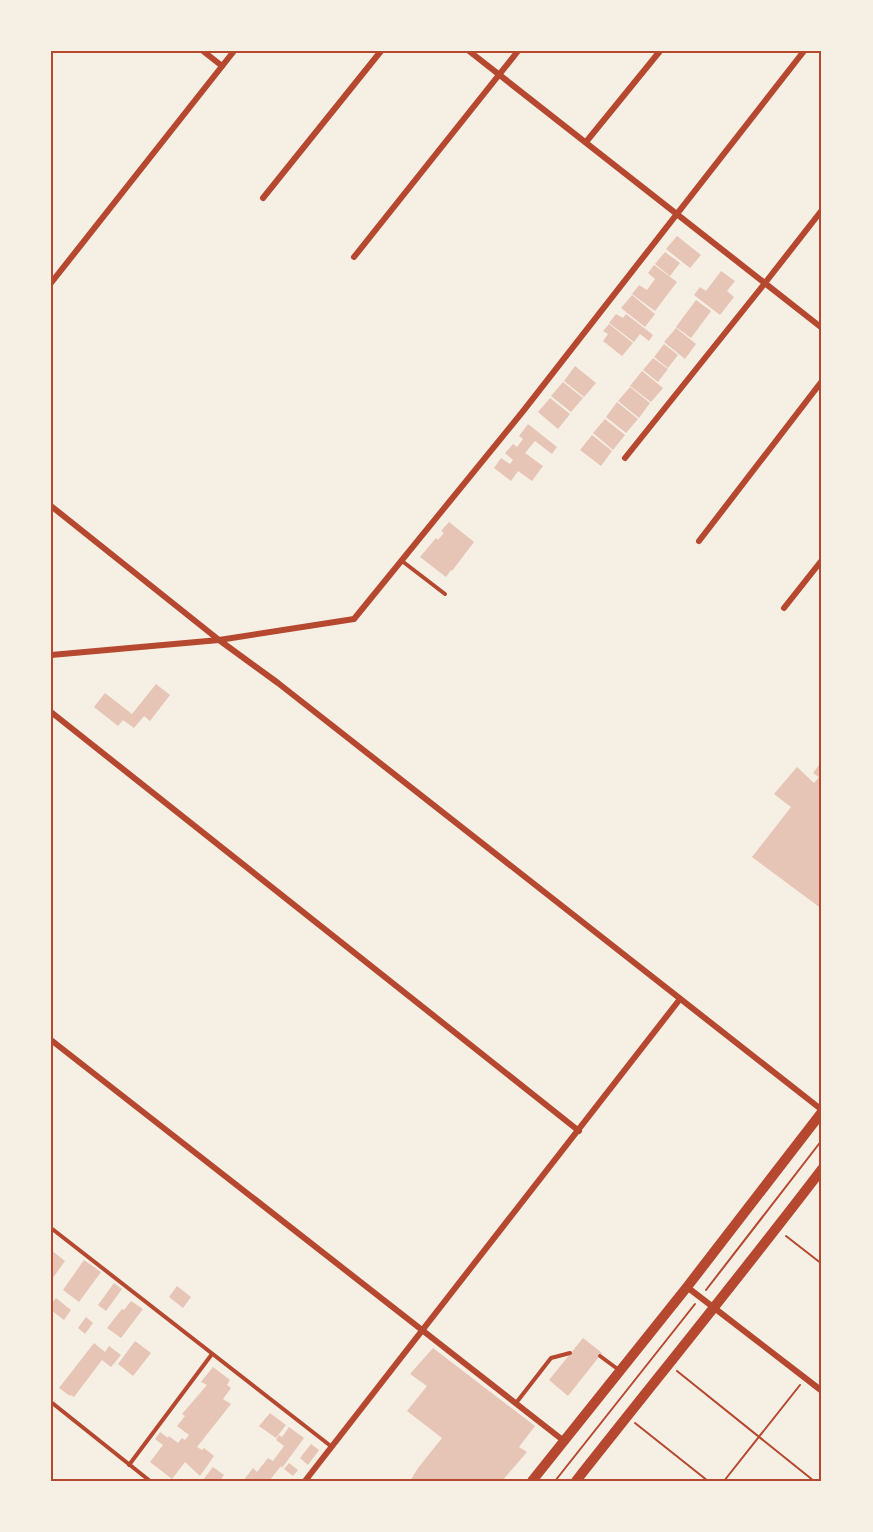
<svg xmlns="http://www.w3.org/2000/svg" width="873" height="1532" font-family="'Libre Baskerville',serif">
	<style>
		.building { fill: #e6c5b7 }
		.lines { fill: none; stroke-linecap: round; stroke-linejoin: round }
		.path { stroke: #b5482f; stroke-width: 2 }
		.service { stroke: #b5482f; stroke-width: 4 }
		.minor { stroke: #b5482f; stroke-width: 6 }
		.secondary { stroke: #b5482f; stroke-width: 10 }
		.neatline { fill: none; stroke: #b5482f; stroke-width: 2 }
	</style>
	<rect width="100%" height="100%" fill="#f6efe4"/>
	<!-- building -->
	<g class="building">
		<path d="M677,236L701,255L690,268L666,249Z"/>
		<path d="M665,252L680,263L670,276L655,264Z"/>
		<path d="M654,265L677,282L655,311L632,294L639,285L647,290L655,279L648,273Z"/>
		<path d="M721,271L735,281L727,291L734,297L720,315L694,295L700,287L706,291Z"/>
		<path d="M632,295L655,314L645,327L621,308Z"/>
		<path d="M696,300L711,311L691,338L676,327Z"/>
		<path d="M616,314L623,318L626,314L653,335L649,341L640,334L634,342L609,323Z"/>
		<path d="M609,324L633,343L622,356L603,341L608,334L603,331Z"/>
		<path d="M676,328L696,344L685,359L664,342Z"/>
		<path d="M664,344L678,355L668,368L654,357Z"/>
		<path d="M653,358L668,369L658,382L643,370Z"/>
		<path d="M575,366L596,383L584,397L564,381Z"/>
		<path d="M642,371L663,388L651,402L630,386Z"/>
		<path d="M563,382L583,398L571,412L551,396Z"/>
		<path d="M630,387L650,403L639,418L618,401Z"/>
		<path d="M550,398L570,414L558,429L538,412Z"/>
		<path d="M617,402L638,419L626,433L606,417Z"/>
		<path d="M605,419L625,435L613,450L593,433Z"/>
		<path d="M528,424L557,447L552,454L535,441L525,453L543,466L532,481L518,471L511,481L494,468L501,458L510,464L513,460L505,453L513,444L517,447L523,439L519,436Z"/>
		<path d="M592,435L612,451L601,466L580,450Z"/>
		<path d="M449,522L474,542L452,571L451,570L446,577L420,557L436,538L438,540L444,533L441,531Z"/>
		<path d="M156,684L170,695L150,721L144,716L134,728L123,720L118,726L94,707L105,693L132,714Z"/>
		<path d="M822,761V909L752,857L791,807L774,794L797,767L814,783L819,777L813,773Z"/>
		<path d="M51,1250L65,1261L52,1279L51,1278Z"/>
		<path d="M84,1260L101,1272L79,1302L63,1290Z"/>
		<path d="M114,1283L122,1289L106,1311L98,1305Z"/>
		<path d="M177,1286L191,1297L183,1308L169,1297Z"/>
		<path d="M56,1298L71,1310L64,1320L51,1310V1304Z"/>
		<path d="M131,1301L143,1309L121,1338L107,1328L122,1309L124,1310Z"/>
		<path d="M86,1317L93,1323L85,1334L78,1328Z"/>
		<path d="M583,1338L602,1353L568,1396L549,1380Z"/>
		<path d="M135,1341L151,1353L133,1376L118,1364Z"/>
		<path d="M94,1343L105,1352L109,1346L121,1355L111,1367L102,1360L74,1397L71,1395L70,1396L59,1388Z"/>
		<path d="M433,1348L535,1426L519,1447L527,1452L502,1481H410L418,1468L442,1438L407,1411L427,1386L410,1374Z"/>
		<path d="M213,1367L230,1380L227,1385L231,1388L223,1399L231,1404L197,1447L202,1450L204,1448L214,1456L200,1476L185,1462L172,1479L150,1462L163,1445L155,1439L160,1432L168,1438L169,1436L178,1443L182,1438L185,1440L189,1435L177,1426L185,1416L182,1414L207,1385L201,1382Z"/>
		<path d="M270,1413L286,1425L276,1438L259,1426Z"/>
		<path d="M289,1427L304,1438L282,1468L281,1466L269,1481H243L253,1468L257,1472L268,1458L273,1461L284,1446L276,1440L279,1435L282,1437Z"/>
		<path d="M311,1444L319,1450L308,1465L300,1458Z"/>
		<path d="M289,1463L298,1470L293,1476L284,1469Z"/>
		<path d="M213,1467L224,1475L220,1481H202Z"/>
	</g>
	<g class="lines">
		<!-- path -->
		<g class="path">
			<path d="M786,1236L822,1264"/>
			<path d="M706,1290L822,1140"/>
			<path d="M677,1371L814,1481"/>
			<path d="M635,1423L708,1481"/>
			<path d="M555,1481L695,1304"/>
			<path d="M724,1481L800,1385"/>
		</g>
		<!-- service -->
		<g class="service">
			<path d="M402,561L445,594"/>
			<path d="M51,1228L332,1447"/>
			<path d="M600,1356L619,1370"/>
			<path d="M51,1402L150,1481"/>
			<path d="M516,1403L551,1358L570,1353"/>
			<path d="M129,1465L212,1354"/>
		</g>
		<!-- minor -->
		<g class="minor">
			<path d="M203,51L222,66"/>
			<path d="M469,51L822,328"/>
			<path d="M586,142L660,51"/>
			<path d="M263,198L381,51"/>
			<path d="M354,257L518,51"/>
			<path d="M51,283L234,51"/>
			<path d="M625,458L765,283L822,210"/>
			<path d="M51,506L219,640L278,683L822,1110"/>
			<path d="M699,541L822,381"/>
			<path d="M784,608L822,560"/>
			<path d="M51,655L219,640L354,619L524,410L804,51"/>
			<path d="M51,712L579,1131"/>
			<path d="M51,1040L564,1441"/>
			<path d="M687,1287L822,1391"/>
			<path d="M305,1481L680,999"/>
		</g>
		<!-- secondary -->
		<g class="secondary">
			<path d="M532,1481L687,1287L822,1112"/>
			<path d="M576,1481C658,1377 742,1274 822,1169"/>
		</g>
	</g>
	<!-- border -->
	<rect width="873" height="1532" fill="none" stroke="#f6efe4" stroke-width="105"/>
	<rect x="52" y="52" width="768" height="1428" class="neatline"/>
</svg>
